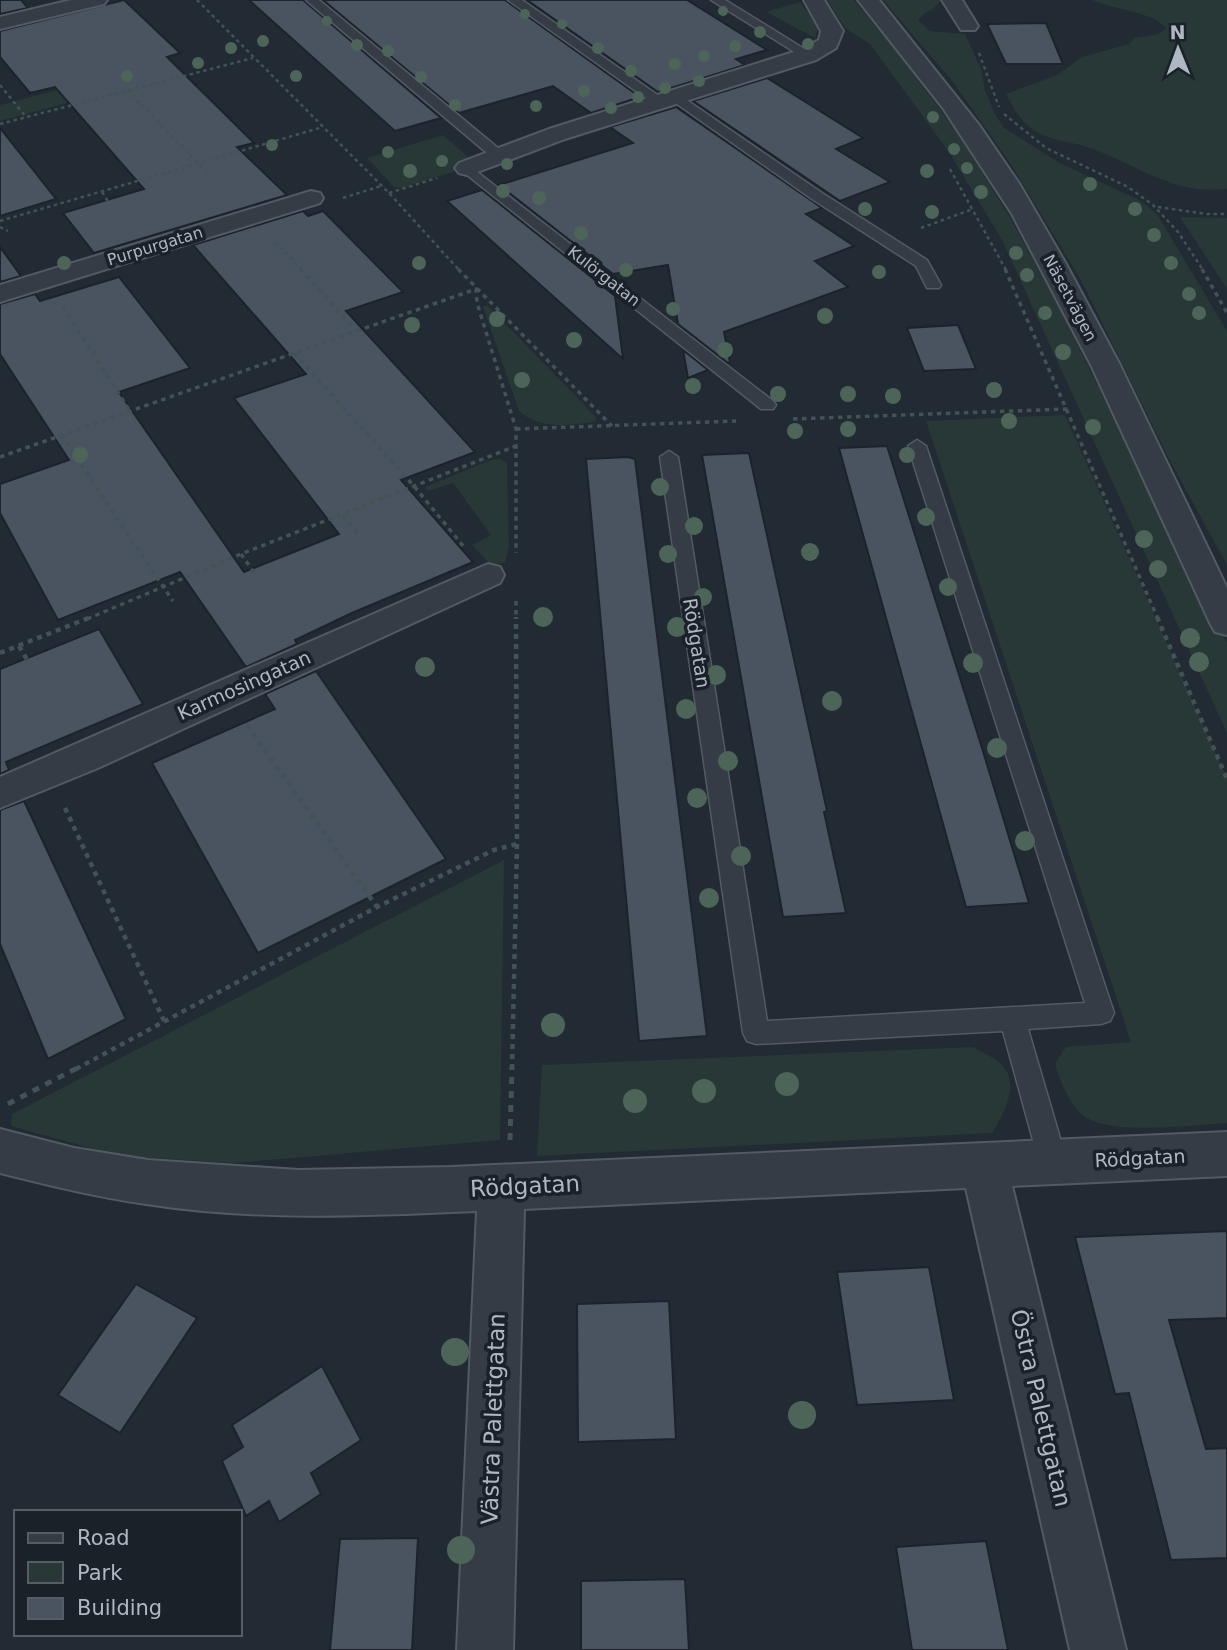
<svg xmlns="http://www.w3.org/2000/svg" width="1227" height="1650" font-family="'DejaVu Sans',sans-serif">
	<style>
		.green { fill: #273837 }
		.building { fill: #4a5460; stroke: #1c232c; stroke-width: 2 }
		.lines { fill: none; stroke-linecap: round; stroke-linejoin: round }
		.service-casing { stroke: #525a63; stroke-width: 3 }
		.minor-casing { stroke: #525a63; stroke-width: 4 }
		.tertiary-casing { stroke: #525a63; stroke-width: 4 }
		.path-far3 { stroke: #435355; stroke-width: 2.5; stroke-dasharray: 3.5 3.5; stroke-linecap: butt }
		.path-far2 { stroke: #435355; stroke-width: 3.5; stroke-dasharray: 4.5 4.5; stroke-linecap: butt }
		.path-far1 { stroke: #435355; stroke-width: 4.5; stroke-dasharray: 5 5; stroke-linecap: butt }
		.path { stroke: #435355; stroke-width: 5; stroke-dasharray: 7 7; stroke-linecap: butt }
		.service { fill: #353c45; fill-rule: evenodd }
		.minor { fill: #353c45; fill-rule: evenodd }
		.tertiary { fill: #353c45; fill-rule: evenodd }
		.tree { fill: #4d6559 }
		.labels { text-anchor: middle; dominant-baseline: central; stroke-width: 7; stroke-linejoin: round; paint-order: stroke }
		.far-street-label { font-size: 16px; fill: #afb7c2; stroke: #1a2129 }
		.street-label { font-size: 19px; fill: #afb7c2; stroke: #1a2129 }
		.near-street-label { font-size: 23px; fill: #afb7c2; stroke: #1a2129 }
	</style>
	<rect width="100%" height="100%" fill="#222a34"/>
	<!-- green -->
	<g class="green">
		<path d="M827,0H854L901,57L956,131L1011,219L1058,306L1227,643V733L1002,240L949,152L870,44L846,29Z"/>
		<path d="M883,0H941C937,10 924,11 918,20L930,31L965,34L981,69L985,90L993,110L1003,127L1060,163L1141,201L1157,214L1227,331V565L1169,459L1082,282L1010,163L953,82Z"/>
		<path d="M1092,0H1227V189C1173,195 1141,167 1093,149C1073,141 1050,142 1032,129C1019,119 1013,107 1006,94L1057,75L1082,57L1129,44L1134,38L1158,34L1166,28C1151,11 1114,10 1092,0Z"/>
		<path d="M800,2L818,26L815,38L766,12Z"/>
		<path d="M108,77L119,89L0,121V105Z"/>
		<path d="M443,135L469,158L459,170L401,188L394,187L367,158Z"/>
		<path d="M1180,217L1227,218V289Z"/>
		<path d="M487,305L596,417L595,422C569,425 539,430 519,411L483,307Z"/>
		<path d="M1065,415L1227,778V1123C1194,1125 1115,1135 1087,1118C1070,1108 1060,1081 1055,1063L1066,1047L1131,1042L926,421Z"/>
		<path d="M501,459L507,463L509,547L505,563L490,564L472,545L491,535L453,483L428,491L425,487L491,460Z"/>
		<path d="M504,860L500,1140L234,1163L119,1156L11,1126L12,1114Z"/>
		<path d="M973,1047C981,1052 991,1056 998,1061C1023,1081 1004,1113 992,1133L537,1156L542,1065Z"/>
	</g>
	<!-- building -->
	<g class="building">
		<path d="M0,0H21L28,8L0,14Z"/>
		<path d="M124,0L180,53L167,57L254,143L237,147L287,195L94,253L63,213L144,189L55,87L30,93L0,57V31Z"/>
		<path d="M249,0H303L441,118L395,131Z"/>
		<path d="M323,0H505L640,97L591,113L553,86L459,113Z"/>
		<path d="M527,0H687L767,50L736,59L745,65L658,92Z"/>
		<path d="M1046,23L1063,64H1006L987,24Z"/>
		<path d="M767,78L863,138L836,149L890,182L840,201L693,101Z"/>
		<path d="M676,107L822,208L806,214L854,246L815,261L848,287L724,332L730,362L728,363L678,324L668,265L613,274L499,185L633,143L610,127Z"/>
		<path d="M0,128L56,199L0,216Z"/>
		<path d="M482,190L615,296L623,359L447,201Z"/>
		<path d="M303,211L308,216L323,211L403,292L346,311L475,452L401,480L473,562L352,613L295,640L297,644L246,667L180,572L58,620L0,513V484L69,460L0,354V304L35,294L40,301L119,277L190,368L119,392L244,572L339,534L234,398L306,374L193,245Z"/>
		<path d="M0,247L21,276L0,282Z"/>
		<path d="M958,325L976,369L924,371L907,328Z"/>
		<path d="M683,350L708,370L688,378Z"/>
		<path d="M887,446L982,748L1029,903L966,907L839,448Z"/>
		<path d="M749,453L827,811L824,812L846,913L783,917L702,455Z"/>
		<path d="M628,457L635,459L707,1036L639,1041L586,459Z"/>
		<path d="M99,629L143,704L6,762L9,770L0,774V669Z"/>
		<path d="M316,671L446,859L258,953L152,763L275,709L265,694Z"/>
		<path d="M24,801L126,1019L48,1059L0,944V810Z"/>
		<path d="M1227,1231V1318L1169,1320L1206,1449L1227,1448V1558L1171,1560L1129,1393L1115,1394L1075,1237Z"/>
		<path d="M929,1267L954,1400L857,1405L837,1272Z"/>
		<path d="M136,1284L197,1318L120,1433L58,1395Z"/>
		<path d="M669,1301L676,1439L578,1442L577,1304Z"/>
		<path d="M322,1366L361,1440L311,1473L321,1494L279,1522L269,1501L246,1516L222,1461L243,1447L232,1425Z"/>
		<path d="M418,1538L412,1650H330L340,1539Z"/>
		<path d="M986,1541L1008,1650H912L896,1547Z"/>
		<path d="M685,1579L689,1650H581V1581Z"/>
	</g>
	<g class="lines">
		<!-- service casing -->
		<g class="service-casing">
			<g id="service">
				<path d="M306,0H319L504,153V159H494Z"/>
				<path d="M508,0H522L666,101L659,105L654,104Z"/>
				<path d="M711,0H725L814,55L812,58H804Z"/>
				<path d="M675,92L822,193L927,260L941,285L939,288H927L916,266L812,199L670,99V93Z"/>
				<path d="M467,164L773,401L776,405L773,409H761L462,171V165Z"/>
				<path d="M917,440L926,446L1114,1013L1110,1021L1101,1024L1028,1029L1067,1162L1063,1171L1053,1175L1043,1171L1039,1162L1003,1031L756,1044L747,1041L743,1033L660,457L669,451L678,457L767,1021L1085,1003L908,446Z"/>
			</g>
		</g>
		<!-- minor casing -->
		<g class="minor-casing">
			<g id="minor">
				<path d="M71,0H107L104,4L0,29V17Z"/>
				<path d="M804,0H824L843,31L836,48L816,60L565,139L475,173L467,175L459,173L455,168L459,163L549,129L800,50L819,40L821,31Z"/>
				<path d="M942,0H962L978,26L975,30H961Z"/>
				<path d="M311,191L320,193L323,198L320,203L0,302V285Z"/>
				<path d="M488,564L500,567L504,575L500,583L98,768L0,808V777Z"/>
				<path d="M0,1129L74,1148L148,1160L299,1170L451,1167L1227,1132V1176L1012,1186L1126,1650H1070L966,1188L524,1209L513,1650H457L477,1211C367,1216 255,1221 146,1204C96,1197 48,1185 0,1173Z"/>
			</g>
		</g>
		<!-- tertiary casing -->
		<g class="tertiary-casing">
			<path id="tertiary" d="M858,0H879L979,125L1020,185L1066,264L1120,365L1227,588V635L1215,632L1210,623L1091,365L1012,214L943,108Z"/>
		</g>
		<!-- path-far3 -->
		<g class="path-far3">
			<path d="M197,0L389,193L459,270"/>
			<path d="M979,53L999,107"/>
			<path d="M0,85L26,117"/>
			<path d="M127,90L207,172"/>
			<path d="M1004,114L1046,148L1128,187L1153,205L1178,232L1203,270"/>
			<path d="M0,124L253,58"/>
			<path d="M950,169L1006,270"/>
			<path d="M102,192L109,203"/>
			<path d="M389,193L437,178"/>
			<path d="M343,198L381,186"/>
			<path d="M1158,207L1206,214H1227"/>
			<path d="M0,221L323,127"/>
			<path d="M0,227L8,231"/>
			<path d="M921,228L973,209"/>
			<path d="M276,242L302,270"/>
		</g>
		<!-- path-far2 -->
		<g class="path-far2">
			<path d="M300,269L356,331"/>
			<path d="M458,269L612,426"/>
			<path d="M1005,269L1158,619"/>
			<path d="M1202,269L1227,313"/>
			<path d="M63,307L130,411"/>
			<path d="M294,353L414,486L464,547"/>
			<path d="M793,419L1067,409"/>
			<path d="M516,429L736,421"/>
			<path d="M61,435L173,601"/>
			<path d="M0,457L476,289L477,303L516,429V553"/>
			<path d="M343,516L358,533"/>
			<path d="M241,554L255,574"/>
			<path d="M516,601V619"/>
			<path d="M87,619L241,554L516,446"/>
		</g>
		<!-- path-far1 -->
		<g class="path-far1">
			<path d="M1157,617L1227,779"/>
			<path d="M19,646L29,663"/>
			<path d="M0,653L91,617"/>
			<path d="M247,725L377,907"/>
			<path d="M65,808L165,1023"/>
			<path d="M76,1069L377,907L494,850L517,844"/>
			<path d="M512,1069L517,844L516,617"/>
		</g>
		<!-- path -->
		<g class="path">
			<path d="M8,1104L79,1067"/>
			<path d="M510,1140L512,1067"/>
		</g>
		<!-- service -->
		<use href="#service" class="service"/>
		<!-- minor -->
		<use href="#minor" class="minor"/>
		<!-- tertiary -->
		<use href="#tertiary" class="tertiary"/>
	</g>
	<!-- trees -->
	<g class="tree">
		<circle cx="723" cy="11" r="5"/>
		<circle cx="525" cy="14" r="5"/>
		<circle cx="327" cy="21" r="5"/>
		<circle cx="562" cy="24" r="5"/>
		<circle cx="760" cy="32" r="6"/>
		<circle cx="263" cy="41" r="6"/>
		<circle cx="808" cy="44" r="6"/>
		<circle cx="357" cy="45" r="6"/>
		<circle cx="735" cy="46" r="6"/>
		<circle cx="231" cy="48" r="6"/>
		<circle cx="598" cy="48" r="6"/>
		<circle cx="388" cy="51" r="6"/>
		<circle cx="704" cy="56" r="6"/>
		<circle cx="198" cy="63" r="6"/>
		<circle cx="675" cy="64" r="6"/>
		<circle cx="631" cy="71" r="6"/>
		<circle cx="127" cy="76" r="6"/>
		<circle cx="296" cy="76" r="6"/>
		<circle cx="421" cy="77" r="6"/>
		<circle cx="699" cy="81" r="6"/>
		<circle cx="665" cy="88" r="6"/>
		<circle cx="584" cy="91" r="6"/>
		<circle cx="638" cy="97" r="6"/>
		<circle cx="455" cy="105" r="6"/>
		<circle cx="536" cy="106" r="6"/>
		<circle cx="611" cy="108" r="6"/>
		<circle cx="933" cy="117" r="6"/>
		<circle cx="272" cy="145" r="6"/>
		<circle cx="954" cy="149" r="6"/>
		<circle cx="388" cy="152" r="6"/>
		<circle cx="442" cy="161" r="6"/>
		<circle cx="507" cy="164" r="6"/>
		<circle cx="967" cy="168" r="6"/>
		<circle cx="410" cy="171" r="7"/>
		<circle cx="927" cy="171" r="7"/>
		<circle cx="1090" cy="184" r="7"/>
		<circle cx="503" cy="191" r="7"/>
		<circle cx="981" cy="192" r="7"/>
		<circle cx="539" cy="198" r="7"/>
		<circle cx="865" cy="209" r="7"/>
		<circle cx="1135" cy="209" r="7"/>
		<circle cx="932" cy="212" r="7"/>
		<circle cx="581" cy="233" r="7"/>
		<circle cx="1154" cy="235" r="7"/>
		<circle cx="1016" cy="253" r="7"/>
		<circle cx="64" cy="263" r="7"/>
		<circle cx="419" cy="263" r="7"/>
		<circle cx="1171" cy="263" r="7"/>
		<circle cx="626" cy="270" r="7"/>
		<circle cx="879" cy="272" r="7"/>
		<circle cx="1027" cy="275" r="7"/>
		<circle cx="1189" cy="294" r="7"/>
		<circle cx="673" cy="309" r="7"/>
		<circle cx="1045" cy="313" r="7"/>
		<circle cx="1199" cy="313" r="7"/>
		<circle cx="825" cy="316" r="8"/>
		<circle cx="497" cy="319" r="8"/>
		<circle cx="412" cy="325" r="8"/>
		<circle cx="574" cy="340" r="8"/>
		<circle cx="725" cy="350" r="8"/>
		<circle cx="1063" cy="352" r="8"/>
		<circle cx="522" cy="380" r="8"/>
		<circle cx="693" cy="386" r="8"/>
		<circle cx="994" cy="390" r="8"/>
		<circle cx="778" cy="394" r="8"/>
		<circle cx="848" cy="394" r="8"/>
		<circle cx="893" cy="396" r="8"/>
		<circle cx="1009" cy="421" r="8"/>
		<circle cx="1093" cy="427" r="8"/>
		<circle cx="848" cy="429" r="8"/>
		<circle cx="795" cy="431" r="8"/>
		<circle cx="80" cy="455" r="8"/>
		<circle cx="907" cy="455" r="8"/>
		<circle cx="660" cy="487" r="9"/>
		<circle cx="926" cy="517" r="9"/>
		<circle cx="694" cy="526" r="9"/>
		<circle cx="1144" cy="539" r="9"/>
		<circle cx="810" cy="552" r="9"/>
		<circle cx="668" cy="554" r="9"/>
		<circle cx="1158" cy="569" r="9"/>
		<circle cx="948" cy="587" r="9"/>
		<circle cx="703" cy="597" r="9"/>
		<circle cx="543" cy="617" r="10"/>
		<circle cx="677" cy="627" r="10"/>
		<circle cx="1190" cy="638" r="10"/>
		<circle cx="1199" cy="662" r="10"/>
		<circle cx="973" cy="663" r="10"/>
		<circle cx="425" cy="667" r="10"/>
		<circle cx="716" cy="675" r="10"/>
		<circle cx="832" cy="701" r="10"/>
		<circle cx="686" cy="709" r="10"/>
		<circle cx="997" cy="748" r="10"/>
		<circle cx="728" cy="761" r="10"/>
		<circle cx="697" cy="798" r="10"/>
		<circle cx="1025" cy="841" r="10"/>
		<circle cx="741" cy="856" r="10"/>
		<circle cx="709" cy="898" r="10"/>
		<circle cx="553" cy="1025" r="12"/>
		<circle cx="787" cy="1084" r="12"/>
		<circle cx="704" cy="1091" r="12"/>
		<circle cx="635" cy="1101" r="12"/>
		<circle cx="455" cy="1352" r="14"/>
		<circle cx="802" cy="1415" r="14"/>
		<circle cx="461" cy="1550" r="14"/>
	</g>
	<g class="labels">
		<!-- far-street labels -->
		<g class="far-street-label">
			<text transform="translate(155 246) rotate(-17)">Purpurgatan</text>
			<text transform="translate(604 276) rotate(38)">Kulörgatan</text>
			<text transform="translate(1070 298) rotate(62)">Näsetvägen</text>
		</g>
		<!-- street labels -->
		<g class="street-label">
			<text transform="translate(697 643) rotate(81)">Rödgatan</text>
			<text transform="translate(244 685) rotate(-24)">Karmosingatan</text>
			<text transform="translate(1140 1158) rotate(-3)">Rödgatan</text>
		</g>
		<!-- near-street labels -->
		<g class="near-street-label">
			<text transform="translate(525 1186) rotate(-3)">Rödgatan</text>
			<text transform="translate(1041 1408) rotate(77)">Östra Palettgatan</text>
			<text transform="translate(493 1419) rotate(-88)">Västra Palettgatan</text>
		</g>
	</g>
	<!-- legend -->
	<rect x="14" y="1510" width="228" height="126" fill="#1a2129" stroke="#565d66" stroke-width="2"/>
	<rect x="28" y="1533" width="35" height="10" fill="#353c45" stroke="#565d66" stroke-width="2"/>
	<text x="77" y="1545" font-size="21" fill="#afb7c2">Road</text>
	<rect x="28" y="1562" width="35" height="21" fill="#273837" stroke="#565d66" stroke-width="2"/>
	<text x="77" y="1580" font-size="21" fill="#afb7c2">Park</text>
	<rect x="28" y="1598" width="35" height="21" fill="#4a5460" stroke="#565d66" stroke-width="2"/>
	<text x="77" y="1615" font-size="21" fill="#afb7c2">Building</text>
	<!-- north arrow -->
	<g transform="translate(1178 49) rotate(359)" stroke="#1a2129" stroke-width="5" paint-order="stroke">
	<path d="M0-5L12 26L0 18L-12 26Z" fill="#afb7c2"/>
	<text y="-10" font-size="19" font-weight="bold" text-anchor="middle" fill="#afb7c2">N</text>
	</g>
</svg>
